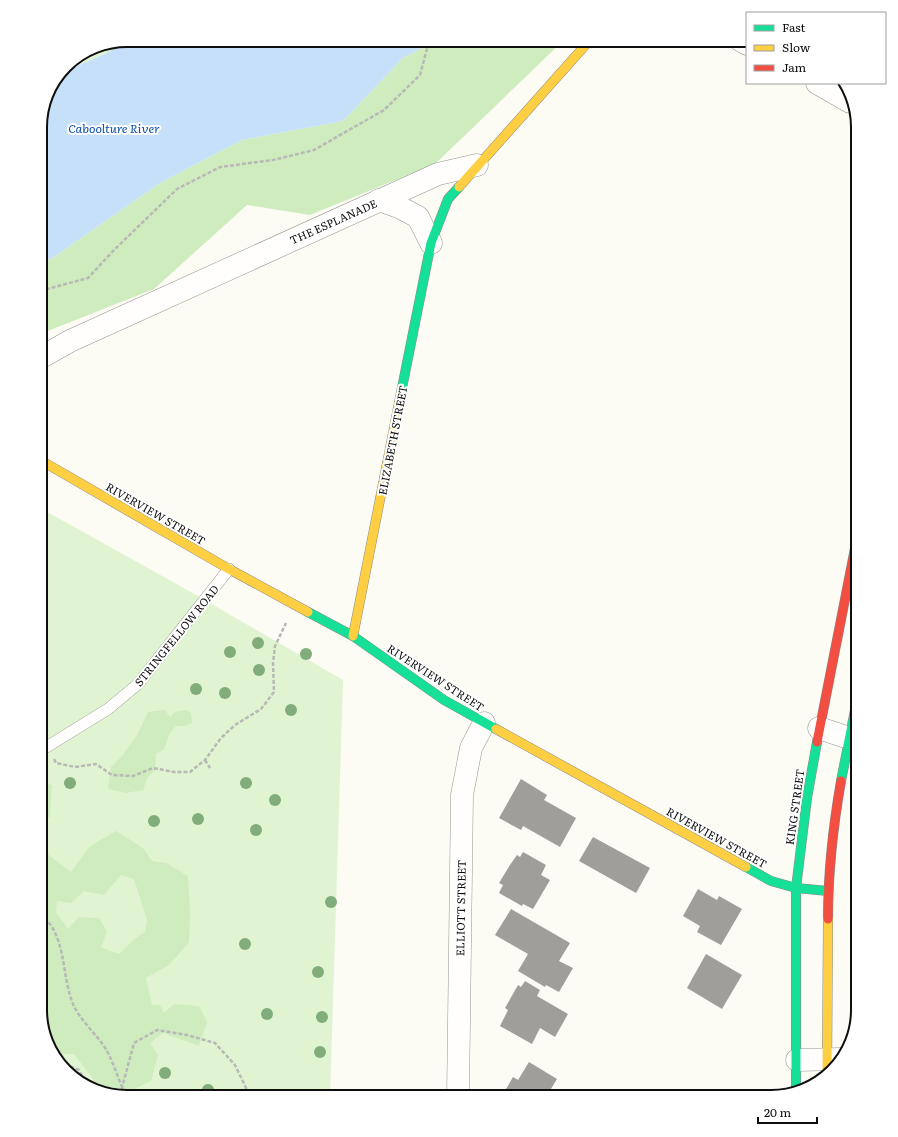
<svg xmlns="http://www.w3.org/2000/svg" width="898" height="1137" font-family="Literata,serif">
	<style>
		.green { fill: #e0f4d1 }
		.forest { fill: #cfecbf; fill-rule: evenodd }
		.water { fill: #c6e0fa }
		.building { fill: #9f9e99 }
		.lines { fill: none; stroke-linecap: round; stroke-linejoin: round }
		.lane-casing { stroke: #959592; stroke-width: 12 }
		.street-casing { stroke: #959592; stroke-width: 23 }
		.fast-casing { stroke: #8c8b88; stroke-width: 10 }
		.slow-casing { stroke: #8c8b88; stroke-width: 10 }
		.jam-casing { stroke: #8c8b88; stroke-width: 10 }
		.path { stroke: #b8b8b7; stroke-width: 2.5; stroke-dasharray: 4 2; stroke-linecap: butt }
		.lane { stroke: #fffefd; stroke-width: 11 }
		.street { stroke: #fffefd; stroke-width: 22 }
		.fast { stroke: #16e098; stroke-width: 9 }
		.slow { stroke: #ffcf43; stroke-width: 9 }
		.jam { stroke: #f24e42; stroke-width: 9 }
		.tree { fill: #81ad7b }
		.labels { text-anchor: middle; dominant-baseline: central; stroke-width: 4; stroke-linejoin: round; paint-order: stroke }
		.street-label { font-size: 11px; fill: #0e0e0e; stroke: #fff }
		.water-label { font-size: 12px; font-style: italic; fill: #0c4eac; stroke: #fff }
		.rim { fill: none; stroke: #0e0e0e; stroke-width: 2 }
	</style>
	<rect width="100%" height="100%" fill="#fcfbf4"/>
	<!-- green -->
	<g class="green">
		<path d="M127,40H135L60,74L70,62L94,47Z"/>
		<path d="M40,508L182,587L343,680L330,1097H127L84,1085L55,1058L40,1010Z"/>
	</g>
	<!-- forest -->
	<g class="forest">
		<path d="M127,40H153L84,57L79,56L94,47Z"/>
		<path d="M437,40H564L435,164L310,215L247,205L154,289L40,334V261L51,259L160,183L242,140L343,121L403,58Z"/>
		<path d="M165,710L170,717L175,712L186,710L191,713L192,723L184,726H176L170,733L164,749L156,754L155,770L148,777L143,790L126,793L108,789L111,767L122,756L137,735L148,712Z"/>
		<path d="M40,782L52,785L50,816L41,827L40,831Z"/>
		<path d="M116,831L143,848L152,861L166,863L188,876L190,913L189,942L169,965L146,978L152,1005H160L164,1013L174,1004L199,1006L207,1022L199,1046L163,1033L150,1043L158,1055L151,1081L134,1089L129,1097L96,1089L97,1084L74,1054H53L40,1010V850L46,853L71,872L90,846ZM121,875L134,879L147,920L145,932L133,940L119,954L101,947L107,932L99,918L79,917L68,929L56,912L57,901L71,903L84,891L104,895Z"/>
	</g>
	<!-- water -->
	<path class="water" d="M135,40H437L403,58L343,121L242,140L160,183L51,259L40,261V121L49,89L60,74Z"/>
	<!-- building -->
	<g class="building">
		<path d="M521,779L547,795L544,800L576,818L560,847L523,826L521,830L499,818Z"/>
		<path d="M593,837L650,868L636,893L579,861Z"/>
		<path d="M523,852L546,865L541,875L550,880L533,909L523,904L522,906L499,893L503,885L499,883L510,865L517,855L520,857Z"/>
		<path d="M698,889L717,900L719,896L742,909L721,945L697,932L700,926L683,916Z"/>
		<path d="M511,909L570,943L559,961L573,968L559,992L546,985L545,987L518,971L528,954L495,935Z"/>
		<path d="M706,954L742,975L722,1009L687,988Z"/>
		<path d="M525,981L540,990L537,996L568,1014L555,1037L540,1028L532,1044L500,1026L508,1010L505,1008L518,985L521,987Z"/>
		<path d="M529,1062L557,1079L546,1097H505L502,1096L513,1077L518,1080Z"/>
	</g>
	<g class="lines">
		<!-- lane casing -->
		<g class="lane-casing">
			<path id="lane" d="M40,751L108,709L138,684L229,569"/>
		</g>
		<!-- street casing -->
		<g class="street-casing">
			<g id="street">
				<path d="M740,40L747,44"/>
				<path d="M817,83L850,102"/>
				<path d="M379,200L401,208L418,217L431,243"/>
				<path d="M40,358L70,341L438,174L477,165"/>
				<path d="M819,728L858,741"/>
				<path d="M797,1060L841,1059"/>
				<path d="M458,1097L462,795L471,748L484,723"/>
			</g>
		</g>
		<!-- fast casing -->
		<g class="fast-casing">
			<g id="fast">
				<path d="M401,393L431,243L448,199L459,187"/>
				<path d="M308,612L353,636L444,700L496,729"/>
				<path d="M841,781L858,695"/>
				<path d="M746,867L771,881L796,888L828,891"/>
				<path d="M796,1089V888L807,798L817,742"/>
			</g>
		</g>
		<!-- slow casing -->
		<g class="slow-casing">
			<g id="slow">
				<path d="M459,187L590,40"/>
				<path d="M40,460L229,569L308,612"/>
				<path d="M353,636L401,393"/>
				<path d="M496,729L746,867"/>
				<path d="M827,1073L828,919"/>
			</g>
		</g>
		<!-- jam casing -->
		<g class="jam-casing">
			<g id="jam">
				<path d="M817,742L858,533"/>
				<path d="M828,919C828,873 833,827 841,781"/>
			</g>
		</g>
		<!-- path -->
		<g class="path">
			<path d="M40,291L88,278L114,250L177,189L220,167L273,160L314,150L384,110L420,75L428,45L441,40"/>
			<path d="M54,759L56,763L75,767L96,764L112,775L133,776L153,768L174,772H190L205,760L221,738L235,725L261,709L274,692L273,663L275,646L286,623"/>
			<path d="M205,760L210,768"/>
			<path d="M40,914C67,934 61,975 73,1004C80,1021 98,1035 107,1051C113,1062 117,1075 122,1087"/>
			<path d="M59,1062L79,1070L83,1078V1085"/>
			<path d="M120,1095L134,1043L157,1030L187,1035L215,1043L235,1065L248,1092L255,1097"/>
		</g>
		<!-- lane -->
		<use href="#lane" class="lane"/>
		<!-- street -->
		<use href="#street" class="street"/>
		<!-- fast -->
		<use href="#fast" class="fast"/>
		<!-- slow -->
		<use href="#slow" class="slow"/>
		<!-- jam -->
		<use href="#jam" class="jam"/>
	</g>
	<!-- trees -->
	<g class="tree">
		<circle cx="258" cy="643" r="6"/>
		<circle cx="230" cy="652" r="6"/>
		<circle cx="306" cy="654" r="6"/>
		<circle cx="259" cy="670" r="6"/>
		<circle cx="196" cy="689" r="6"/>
		<circle cx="225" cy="693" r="6"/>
		<circle cx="291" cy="710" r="6"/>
		<circle cx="70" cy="783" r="6"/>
		<circle cx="246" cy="783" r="6"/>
		<circle cx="275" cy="800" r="6"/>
		<circle cx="198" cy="819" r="6"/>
		<circle cx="154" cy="821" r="6"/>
		<circle cx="256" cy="830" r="6"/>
		<circle cx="331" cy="902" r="6"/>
		<circle cx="245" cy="944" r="6"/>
		<circle cx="318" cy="972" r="6"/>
		<circle cx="267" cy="1014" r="6"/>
		<circle cx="322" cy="1017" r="6"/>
		<circle cx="320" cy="1052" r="6"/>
		<circle cx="165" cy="1073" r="6"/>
		<circle cx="208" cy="1090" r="6"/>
	</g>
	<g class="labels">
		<!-- street labels -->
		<g class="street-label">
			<text transform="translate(333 221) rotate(-24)">THE ESPLANADE</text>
			<text transform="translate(392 440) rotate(-79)">ELIZABETH STREET</text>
			<text transform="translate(156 513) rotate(30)">RIVERVIEW STREET</text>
			<text transform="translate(176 635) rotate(-51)">STRINGFELLOW ROAD</text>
			<text transform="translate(436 677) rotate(33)">RIVERVIEW STREET</text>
			<text transform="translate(794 807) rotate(-82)">KING STREET</text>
			<text transform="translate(717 837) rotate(29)">RIVERVIEW STREET</text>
			<text transform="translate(460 908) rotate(-89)">ELLIOTT STREET</text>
		</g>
		<!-- water labels -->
		<g class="water-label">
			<text x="114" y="128">Caboolture River</text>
		</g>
	</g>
	<!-- crop -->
	<path d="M0 0H898V1137H0ZM127 47H771A80 80 0 0 1 851 127V1010A80 80 0 0 1 771 1090H127A80 80 0 0 1 47 1010V127A80 80 0 0 1 127 47Z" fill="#fff" fill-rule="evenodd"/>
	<path class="rim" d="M127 47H771A80 80 0 0 1 851 127V1010A80 80 0 0 1 771 1090H127A80 80 0 0 1 47 1010V127A80 80 0 0 1 127 47Z"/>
	<!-- legend -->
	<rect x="746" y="12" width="140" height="72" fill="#ffffff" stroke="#9f9f9f"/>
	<rect x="754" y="25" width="20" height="6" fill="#16e098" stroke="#9f9f9f"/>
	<text x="782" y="32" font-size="12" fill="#0e0e0e">Fast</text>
	<rect x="754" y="45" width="20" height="6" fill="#ffcf43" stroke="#9f9f9f"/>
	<text x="782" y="52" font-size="12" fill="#0e0e0e">Slow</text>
	<rect x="754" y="65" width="20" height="6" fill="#f24e42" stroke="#9f9f9f"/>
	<text x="782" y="72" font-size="12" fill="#0e0e0e">Jam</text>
	<!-- scale -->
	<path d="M758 1117v6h59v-6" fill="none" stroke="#0e0e0e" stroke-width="2"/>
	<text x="764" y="1117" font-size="12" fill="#0e0e0e" stroke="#ffffff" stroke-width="3" paint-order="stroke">20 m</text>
</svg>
